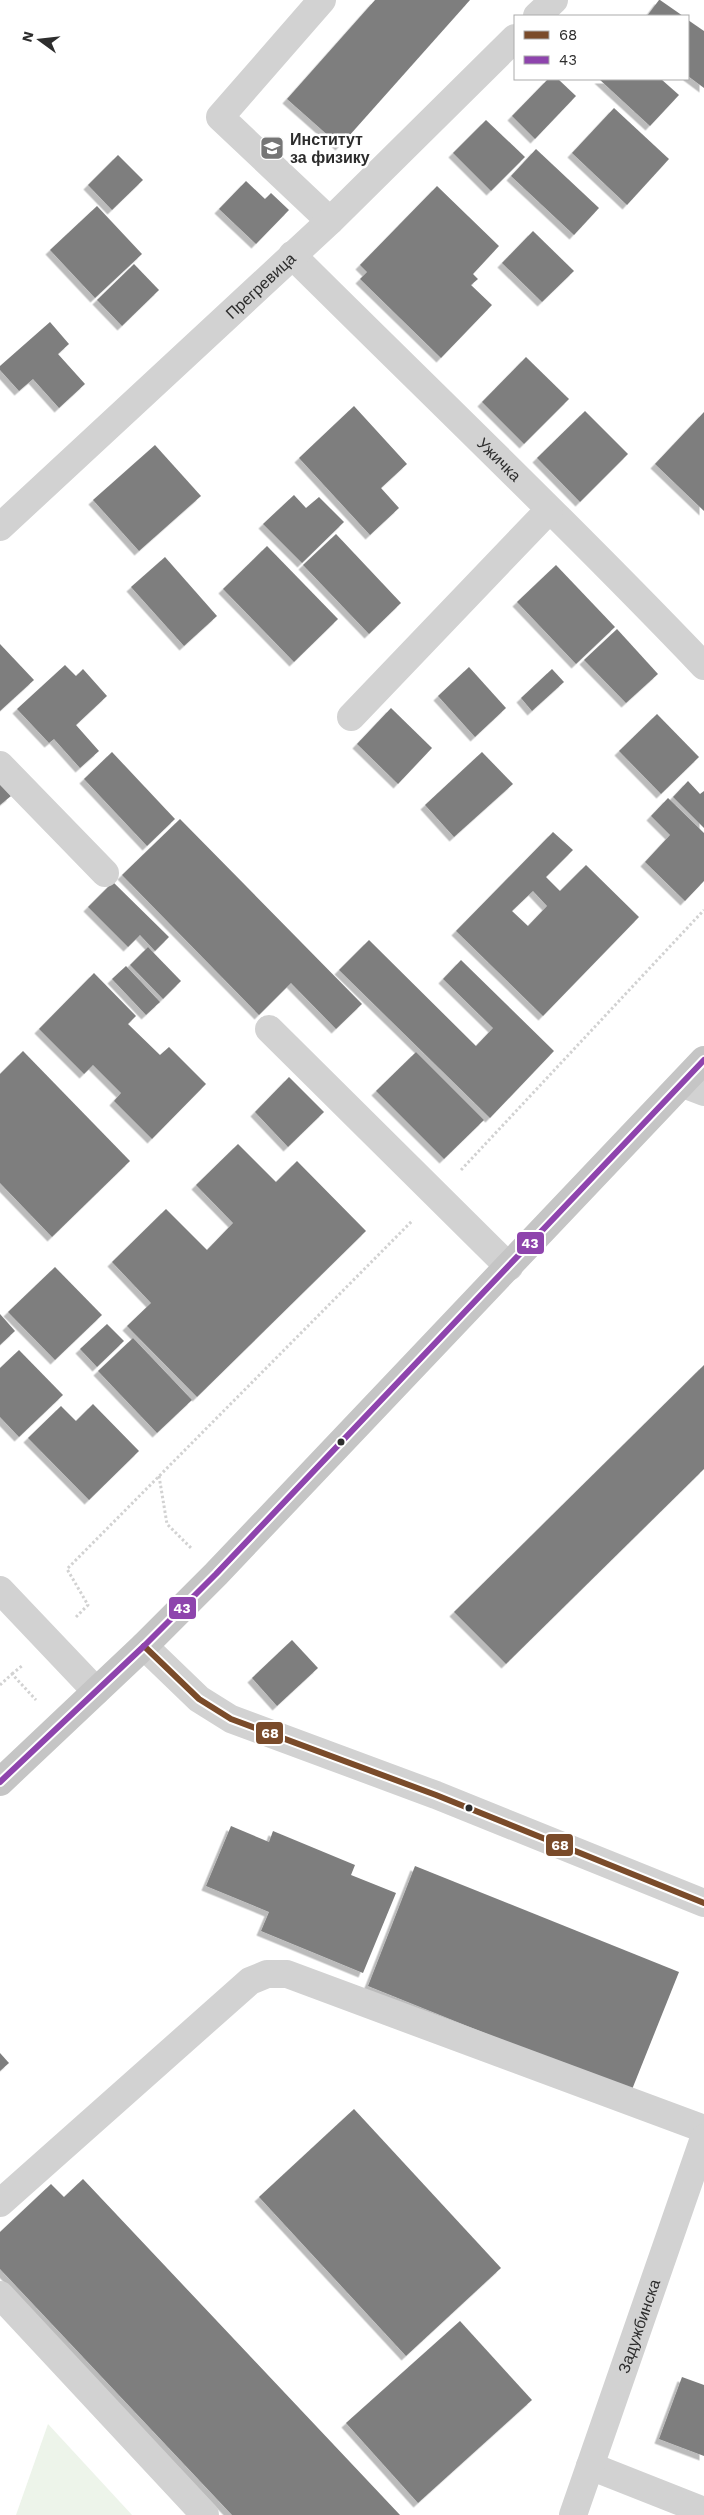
<svg xmlns="http://www.w3.org/2000/svg" width="704" height="2515" font-family="'Work Sans',sans-serif">
	<style>
		.green { fill: #edf4ea }
		.building { fill: #7e7e7e; fill-rule: evenodd; filter: url(#shadow) }
		.lines { fill: none; stroke-linecap: round; stroke-linejoin: round }
		.path { stroke: #d2d2d2; stroke-width: 3; stroke-dasharray: 2.5 2.5; stroke-linecap: butt }
		.minor { stroke: #d2d2d2; stroke-width: 28 }
		.major { stroke: #c5c5c5; stroke-width: 28 }
		.bus-1-casing { stroke: #fff; stroke-width: 10 }
		.bus-2-casing { stroke: #fff; stroke-width: 10 }
		.bus-1 { stroke: #7a4b2a; stroke-width: 6 }
		.bus-2 { stroke: #8e44ad; stroke-width: 6 }
		.bus-dot { fill: #2d2d2d; stroke: #fff; stroke-width: 2 }
		.labels { text-anchor: middle; dominant-baseline: central; stroke-width: 5; stroke-linejoin: round; paint-order: stroke }
		.poi-label { font-size: 16px; font-weight: bold; fill: #2d2d2d; stroke: #fff; text-anchor: start }
		.street-label { font-size: 16px; fill: #2d2d2d; stroke: #fff }
		.line-badge { stroke: #fff; stroke-width: 2 }
		.badge-label { font-size: 14px; text-anchor: middle; font-weight: bold; fill: #fff }
	</style>
	<defs>
		<filter id="shadow"><feDropShadow dx="-4.5" dy="4.5" stdDeviation="0" flood-color="#0004"/></filter>
	</defs>
	<rect width="100%" height="100%" fill="#fff"/>
	<!-- green -->
	<path class="green" d="M48,2424L132,2515H16Z"/>
	<!-- building -->
	<g class="building">
		<path d="M375,0H470L340,146L287,99Z"/>
		<path d="M659,0H660L683,16H647Z"/>
		<path d="M688,20L704,31V88L688,76Z"/>
		<path d="M548,79H558L576,96L535,139L512,116Z"/>
		<path d="M599,79H661L679,95L650,126Z"/>
		<path d="M614,108L669,159L627,205L572,153Z"/>
		<path d="M486,120L525,157L491,191L453,153Z"/>
		<path d="M536,149L599,208L574,235L511,176Z"/>
		<path d="M118,155L143,180L112,210L88,185Z"/>
		<path d="M246,181L265,199L271,193L289,210L256,244L219,209Z"/>
		<path d="M437,186L499,246L473,274L478,279L471,285L492,305L441,358L360,279L367,272L360,265Z"/>
		<path d="M97,206L142,254L95,298L50,250Z"/>
		<path d="M533,231L574,271L542,302L502,263Z"/>
		<path d="M134,264L159,290L122,326L97,300Z"/>
		<path d="M50,322L69,344L58,354L85,384L59,408L33,379L19,391L0,370V366Z"/>
		<path d="M526,357L569,399L524,444L482,402Z"/>
		<path d="M354,406L407,464L381,488L399,508L370,535L299,458Z"/>
		<path d="M585,411L628,454L580,502L537,458Z"/>
		<path d="M704,412V511L655,464Z"/>
		<path d="M155,445L201,496L139,551L93,500Z"/>
		<path d="M294,495L306,508L319,497L344,522L302,563L263,524Z"/>
		<path d="M336,534L401,603L369,634L303,565Z"/>
		<path d="M267,546L338,619L294,662L223,589Z"/>
		<path d="M165,557L217,616L184,646L131,587Z"/>
		<path d="M556,565L615,627L576,664L517,602Z"/>
		<path d="M617,629L658,674L626,703L584,660Z"/>
		<path d="M0,644L34,680L0,711Z"/>
		<path d="M65,665L76,676L83,669L107,696L76,725L99,751L80,768L54,739L49,743L17,709Z"/>
		<path d="M469,667L506,708L475,737L438,696Z"/>
		<path d="M552,669L564,682L532,711L521,698Z"/>
		<path d="M391,708L432,748L398,784L357,744Z"/>
		<path d="M657,714L699,757L661,794L619,751Z"/>
		<path d="M112,752L175,819L147,846L84,779Z"/>
		<path d="M482,752L513,784L454,837L425,805Z"/>
		<path d="M688,781L700,794L704,791V828L673,797Z"/>
		<path d="M0,784L11,796L0,805Z"/>
		<path d="M668,798L704,833V881L685,901L645,862L670,835L651,816Z"/>
		<path d="M180,819L362,1004L336,1029L291,983L259,1015L122,875Z"/>
		<path d="M553,832L573,850L546,877L560,891L586,865L639,917L543,1016L456,931ZM533,891L547,906L528,926L512,911Z"/>
		<path d="M113,882L169,937L155,951L140,935L128,947L88,907Z"/>
		<path d="M369,940L476,1046L493,1028L443,979L461,960L554,1051L490,1118L339,970Z"/>
		<path d="M148,947L181,981L163,999L130,965Z"/>
		<path d="M126,966L160,1002L146,1015L112,979Z"/>
		<path d="M94,973L136,1016L128,1024L160,1055L169,1047L206,1084L152,1139L114,1101L121,1093L93,1065L84,1074L39,1029Z"/>
		<path d="M23,1051L130,1161L52,1237L0,1183V1074Z"/>
		<path d="M416,1052L484,1120L444,1159L376,1091Z"/>
		<path d="M289,1077L324,1112L288,1147L255,1112Z"/>
		<path d="M238,1144L276,1182L297,1161L366,1231L197,1397L127,1326L151,1303L112,1262L166,1209L207,1250L233,1223L196,1185Z"/>
		<path d="M55,1267L102,1315L55,1360L8,1312Z"/>
		<path d="M0,1314L15,1331L0,1345Z"/>
		<path d="M107,1324L124,1341L97,1367L80,1349Z"/>
		<path d="M133,1338L192,1400L157,1433L98,1371Z"/>
		<path d="M19,1350L63,1395L19,1437L0,1417V1368Z"/>
		<path d="M704,1365V1469L506,1664L454,1612Z"/>
		<path d="M93,1404L139,1451L89,1500L28,1438L61,1406L76,1421Z"/>
		<path d="M292,1640L318,1668L277,1706L252,1678Z"/>
		<path d="M231,1826L269,1842L273,1831L355,1865L351,1875L396,1893L363,1973L261,1931L269,1912L206,1886Z"/>
		<path d="M415,1866L679,1972L631,2092L368,1986Z"/>
		<path d="M0,2053L9,2063L0,2071Z"/>
		<path d="M354,2109L501,2268L406,2356L259,2197Z"/>
		<path d="M83,2179L400,2515H232L0,2269V2232L51,2184L64,2197Z"/>
		<path d="M460,2321L532,2400L418,2503L346,2423Z"/>
		<path d="M682,2377L704,2385V2456L659,2439Z"/>
	</g>
	<g class="lines">
		<!-- path -->
		<g class="path">
			<path d="M461,1170L704,910"/>
			<path d="M159,1476L167,1524L191,1548"/>
			<path d="M76,1617L88,1605L67,1569L413,1220"/>
			<path d="M12,1674L23,1665"/>
			<path d="M0,1685L12,1674L36,1700"/>
		</g>
		<!-- minor -->
		<g class="minor">
			<path d="M322,0L220,117L330,221"/>
			<path d="M537,16L554,0"/>
			<path id="s1" d="M292,255C430,392 570,526 704,666"/>
			<path id="s2" d="M0,527L330,221L515,38"/>
			<path d="M351,717L549,510"/>
			<path d="M0,765L105,873"/>
			<path d="M269,1029L509,1267"/>
			<path d="M683,1084L704,1092"/>
			<path d="M0,1590L96,1691"/>
			<path d="M144,1646L199,1699L231,1719L436,1795L704,1903"/>
			<path d="M0,2203L250,1981L267,1974H287L704,2129"/>
			<path d="M0,2295L205,2515"/>
			<path d="M590,2466L704,2511"/>
			<path id="s3" d="M573,2515L704,2138"/>
		</g>
		<!-- major -->
		<path class="major" d="M0,1782L144,1646L216,1574L704,1060"/>
		<!-- bus-1 casing -->
		<g class="bus-1-casing">
			<path id="bus-1" d="M144,1646L199,1699L231,1719L436,1795L704,1903"/>
		</g>
		<!-- bus-2 casing -->
		<g class="bus-2-casing">
			<path id="bus-2" d="M0,1782L144,1646L216,1574L704,1060"/>
		</g>
		<!-- bus-1 -->
		<use href="#bus-1" class="bus-1"/>
		<!-- bus-2 -->
		<use href="#bus-2" class="bus-2"/>
	</g>
	<!-- icons -->
	<defs>
		<g id="university-square" transform="scale(1.25)"><rect x="-9" y="-9" width="18" height="18" rx="4" fill="#767676" stroke="#fff"/><path d="M0-5L7-2L0 1L-7-2ZM-4 1L0 2.5L4 1V4Q0 6-4 4Z" fill="#fff"/></g>
	</defs>
	<g fill-rule="evenodd">
		<use href="#university-square" x="272" y="148"/>
	</g>
	<!-- markers -->
	<g class="bus-dot">
		<circle cx="341" cy="1442" r="4.5"/>
		<circle cx="469" cy="1808" r="4.5"/>
	</g>
	<g class="labels">
		<!-- poi labels -->
		<g class="poi-label">
			<text x="290" y="139">Институт<tspan x="290" dy="18">за физику</tspan></text>
		</g>
		<!-- street labels -->
		<g class="street-label">
			<text stroke="none"><textPath href="#s2" startOffset="355">Прегревица</textPath></text>
			<text stroke="none"><textPath href="#s1" startOffset="291">Ужичка</textPath></text>
			<text stroke="none"><textPath href="#s3" startOffset="200">Задужбинска</textPath></text>
		</g>
	</g>
	<g class="line-badge">
		<rect x="516" y="1231" width="29" height="24" rx="5" fill="#8e44ad"/>
		<rect x="168" y="1596" width="29" height="24" rx="5" fill="#8e44ad"/>
		<rect x="255" y="1721" width="29" height="24" rx="5" fill="#7a4b2a"/>
		<rect x="545" y="1833" width="29" height="24" rx="5" fill="#7a4b2a"/>
	</g>
	<g class="badge-label">
		<text x="530" y="1248">43</text>
		<text x="182" y="1613">43</text>
		<text x="270" y="1738">68</text>
		<text x="560" y="1850">68</text>
	</g>
	<!-- legend -->
	<rect x="514" y="15" width="175" height="65" fill="#ffffff" stroke="#ababab"/>
	<rect x="524" y="31" width="25" height="8" fill="#7a4b2a" stroke="#ababab"/>
	<text x="559" y="40" font-size="15" fill="#2d2d2d">68</text>
	<rect x="524" y="56" width="25" height="8" fill="#8e44ad" stroke="#ababab"/>
	<text x="559" y="65" font-size="15" fill="#2d2d2d">43</text>
	<!-- north arrow -->
	<g transform="translate(40 40) rotate(285)" stroke="#ffffff" stroke-width="4" paint-order="stroke">
	<path d="M0-4L9 19L0 12L-9 19Z" fill="#2d2d2d"/>
	<text y="-8" font-size="14" font-weight="bold" text-anchor="middle" fill="#2d2d2d">N</text>
	</g>
</svg>
